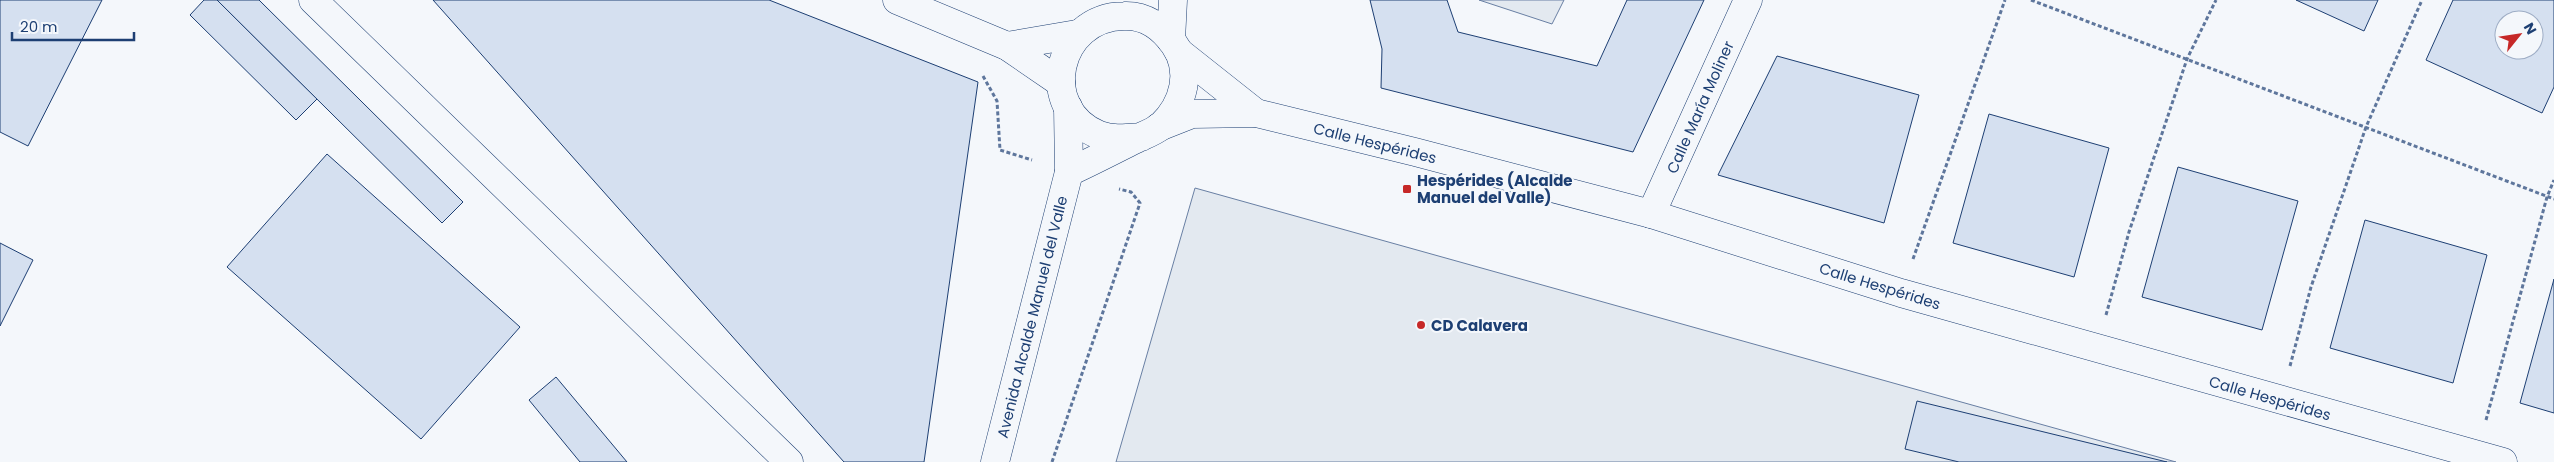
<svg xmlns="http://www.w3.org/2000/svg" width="2554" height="462" font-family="Poppins,sans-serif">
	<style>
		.green { fill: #e3e9f0; stroke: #687fa3 }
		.building { fill: #d5e0f0; stroke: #1d3f73; fill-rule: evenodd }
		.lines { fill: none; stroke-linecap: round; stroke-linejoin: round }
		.minor-casing { stroke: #1d3f73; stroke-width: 29 }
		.major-casing { stroke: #1d3f73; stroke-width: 29 }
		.path { stroke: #5e769c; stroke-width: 3; stroke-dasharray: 4 2.5; stroke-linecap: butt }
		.minor { stroke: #f4f7fb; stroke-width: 28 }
		.major { stroke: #f4f7fb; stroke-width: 28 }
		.poi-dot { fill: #c62828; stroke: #f4f7fb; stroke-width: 2 }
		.labels { text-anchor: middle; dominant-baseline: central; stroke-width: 4; stroke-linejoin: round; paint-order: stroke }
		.street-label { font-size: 15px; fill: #1d3f73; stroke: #f4f7fb }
		.poi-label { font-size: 15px; font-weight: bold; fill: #1d3f73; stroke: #f4f7fb; text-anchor: start }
	</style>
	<rect width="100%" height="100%" fill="#f4f7fb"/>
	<!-- green -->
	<g class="green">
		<path d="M1479,0H1564L1552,24Z"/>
		<path d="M1195,188L2176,462H1116Z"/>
	</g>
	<!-- building -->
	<g class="building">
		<path d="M0,0H102L28,146L0,132Z"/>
		<path d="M204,0H217L317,99L296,120L190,15Z"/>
		<path d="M217,0H259L463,202L442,223Z"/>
		<path d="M433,0H769L978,82L924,462H844Z"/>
		<path d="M1447,0L1458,32L1597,66L1627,0H1704L1633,152L1381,88L1382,49L1370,0Z"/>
		<path d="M2296,0H2378L2364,31Z"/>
		<path d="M2453,0H2554V87L2542,113L2426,60ZM2504,20H2534V50H2504Z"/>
		<path d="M1777,56L1919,95L1884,223L1718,175Z"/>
		<path d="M1989,114L2109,148L2074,277L1953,243Z"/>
		<path d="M327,154L520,327L421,439L227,267Z"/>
		<path d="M2178,167L2298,201L2262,330L2142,297Z"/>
		<path d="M2365,220L2487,255L2453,383L2330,348Z"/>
		<path d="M0,243L33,260L0,326Z"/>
		<path d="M2554,279V413L2520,403Z"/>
		<path d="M556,377L627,462H580L529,400Z"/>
		<path d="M1917,401L2167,462H1959L1905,449Z"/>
	</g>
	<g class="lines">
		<!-- minor casing -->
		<g class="minor-casing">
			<g id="minor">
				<path d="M313,0L789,462"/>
				<path d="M897,0L1007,46L1061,83"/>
				<path d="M1007,46L1077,34"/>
				<path d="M1179,52L1256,113"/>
				<path d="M1159,127L1192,114L1256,113L1415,152L1651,214L1901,293L2503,462"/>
				<path d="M1651,214L1748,0"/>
			</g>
		</g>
		<!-- major casing -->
		<g class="major-casing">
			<g id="major">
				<path d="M1171,40L1173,0"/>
				<path d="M1069,172C1091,162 1112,151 1134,140C1142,136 1154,132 1161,126C1184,104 1193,71 1174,44C1162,27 1145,15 1124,16C1056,17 1036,109 1099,135C1113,140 1127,138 1141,137"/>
				<path d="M995,462L1069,172L1068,107"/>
			</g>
		</g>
		<!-- path -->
		<g class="path">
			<path d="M2031,0L2554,199"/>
			<path d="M983,76L997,101L1000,150L1032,160"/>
			<path d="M1913,259L2005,0"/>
			<path d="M2106,315L2129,232L2187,59L2216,0"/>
			<path d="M2290,366L2311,287L2366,127L2422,0"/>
			<path d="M2486,420L2547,197L2554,180"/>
			<path d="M1052,462L1140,203L1131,192L1119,189"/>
		</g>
		<!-- minor -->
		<use href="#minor" class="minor"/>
		<!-- major -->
		<use href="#major" class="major"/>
	</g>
	<!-- markers -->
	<g class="poi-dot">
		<rect x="1402" y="184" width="10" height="10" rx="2.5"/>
		<circle cx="1421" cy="325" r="5"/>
	</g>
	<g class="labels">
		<!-- street labels -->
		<g class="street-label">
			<text transform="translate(1700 107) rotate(-66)">Calle María Moliner</text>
			<text transform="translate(1375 143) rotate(14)">Calle Hespérides</text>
			<text transform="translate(1880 286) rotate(17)">Calle Hespérides</text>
			<text transform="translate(1032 317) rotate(-76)">Avenida Alcalde Manuel del Valle</text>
			<text transform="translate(2270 398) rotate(16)">Calle Hespérides</text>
		</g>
		<!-- poi labels -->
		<g class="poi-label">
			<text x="1417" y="180">Hespérides (Alcalde<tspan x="1417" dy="17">Manuel del Valle)</tspan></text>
			<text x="1431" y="325">CD Calavera</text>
		</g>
	</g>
	<!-- north arrow -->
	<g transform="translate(2519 35) rotate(60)"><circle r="24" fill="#f4f7fb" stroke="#9eadc5"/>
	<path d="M0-4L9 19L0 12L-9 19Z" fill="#c62828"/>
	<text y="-8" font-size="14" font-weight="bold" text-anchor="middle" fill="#1d3f73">N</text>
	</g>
	<!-- scale -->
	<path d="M12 32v8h122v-8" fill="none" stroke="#1d3f73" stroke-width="2.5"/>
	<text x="20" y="32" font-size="15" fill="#1d3f73" stroke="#f4f7fb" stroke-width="4" paint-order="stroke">20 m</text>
</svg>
